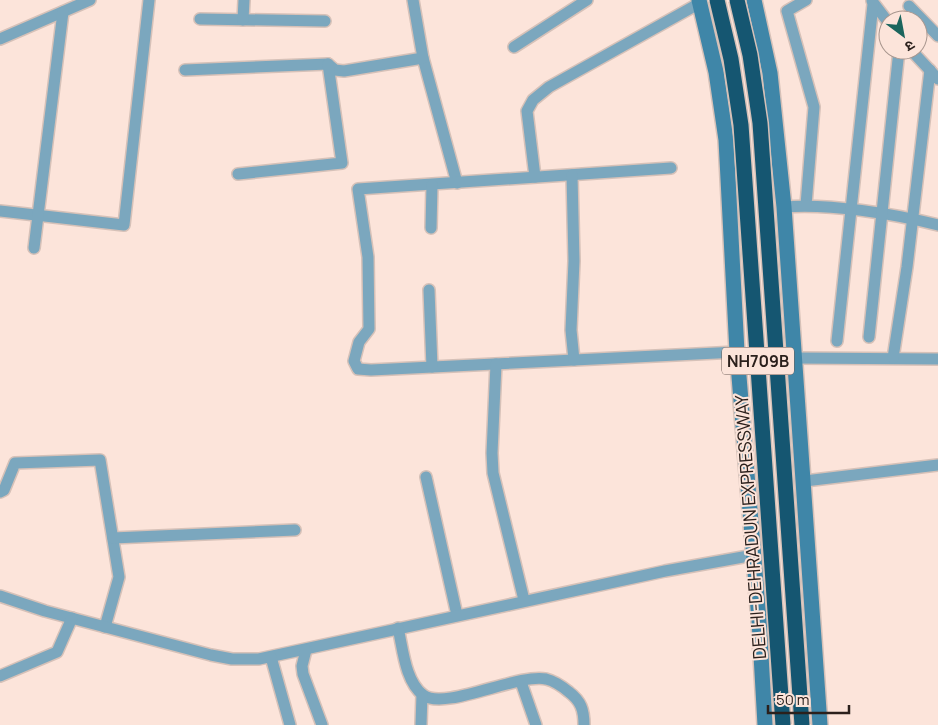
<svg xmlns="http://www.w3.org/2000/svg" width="938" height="725" font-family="Manrope,'Noto Sans Devanagari',sans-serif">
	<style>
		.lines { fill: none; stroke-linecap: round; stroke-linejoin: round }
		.street-casing { stroke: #d6c1b8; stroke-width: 14 }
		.secondary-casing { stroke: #d6c1b8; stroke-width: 18 }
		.street { stroke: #7ba7be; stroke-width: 11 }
		.secondary { stroke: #3f86a8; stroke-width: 15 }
		.highway-bridge-casing { stroke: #d6c1b8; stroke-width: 18; stroke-linecap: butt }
		.highway-bridge { stroke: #155671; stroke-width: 15 }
		.labels { text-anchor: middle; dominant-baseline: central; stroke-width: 4; stroke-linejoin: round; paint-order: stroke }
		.shield { fill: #fce4da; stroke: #6a5b55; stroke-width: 1 }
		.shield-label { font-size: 16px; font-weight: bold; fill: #2b201c }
		.street-label { font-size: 18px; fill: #2b201c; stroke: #fce4da }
	</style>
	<rect width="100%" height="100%" fill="#fce4da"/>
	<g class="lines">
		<!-- street casing -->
		<g class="street-casing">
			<g id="street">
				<path d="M806,0L787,11L814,107L806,205"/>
				<path d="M872,1L888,22"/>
				<path d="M909,6L938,36"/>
				<path d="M200,19L325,21"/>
				<path d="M243,20L244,0"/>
				<path d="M0,39L90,0"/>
				<path d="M514,47L587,0"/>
				<path d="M911,50L938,79"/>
				<path d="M423,58L457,183"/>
				<path d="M185,70L328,64L335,70L344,71L423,58L413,0"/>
				<path d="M671,168L358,189L368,257L369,329L359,342L354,361L358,369L371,370L737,352"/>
				<path d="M238,174L342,163L328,64"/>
				<path d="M572,175L574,261L571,330L574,360"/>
				<path d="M535,177L527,111L533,100L549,87L700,3"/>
				<path d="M784,207C828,203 895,214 938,225"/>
				<path d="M0,211L124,225L149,0"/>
				<path d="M431,228L432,185"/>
				<path d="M34,248L63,12"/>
				<path d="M429,290L432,367"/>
				<path d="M869,337L899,50"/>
				<path d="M837,341L873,4"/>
				<path d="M794,358L938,359"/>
				<path d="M893,358L907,267L930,70"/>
				<path d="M496,364L492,453L493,473L524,600"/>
				<path d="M426,477L457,615"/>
				<path d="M805,481L938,465"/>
				<path d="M0,492L4,490L15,463L100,460L119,577L105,627"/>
				<path d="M113,538L295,530"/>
				<path d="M0,596L45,611L211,655L232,659H259L665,571L754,555"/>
				<path d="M398,628C403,649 405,681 423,695C445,711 518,673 546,679C554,681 563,687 569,692C581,701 584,710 584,725"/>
				<path d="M306,650L302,666L303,674L322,725"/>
				<path d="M271,657L290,725"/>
				<path d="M0,676L57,652L72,618"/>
				<path d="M521,682L536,725"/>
				<path d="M421,725L422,694"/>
			</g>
		</g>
		<!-- secondary casing -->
		<g class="secondary-casing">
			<g id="secondary">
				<path d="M699,0L716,72L726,140L737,352L759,620L765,725"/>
				<path d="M754,0L770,73L784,207L820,725"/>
			</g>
		</g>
		<!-- street -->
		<use href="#street" class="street"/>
		<!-- secondary -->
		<use href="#secondary" class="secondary"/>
		<!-- highway-bridge casing -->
		<g class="highway-bridge-casing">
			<g id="highway-bridge">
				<path d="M717,0L731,59L741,125L783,725"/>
				<path d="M737,0L750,55L760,123L802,725"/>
			</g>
		</g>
		<!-- highway-bridge -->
		<use href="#highway-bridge" class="highway-bridge"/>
	</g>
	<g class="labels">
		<!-- shield labels -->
		<rect class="shield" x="722" y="347.5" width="72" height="27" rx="4"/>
		<g class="shield-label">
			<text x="758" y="361">NH709B</text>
		</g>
		<!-- street labels -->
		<g class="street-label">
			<text transform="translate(750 527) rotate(-94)">DELHI-DEHRADUN EXPRESSWAY</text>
		</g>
	</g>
	<!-- north arrow -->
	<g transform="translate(903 35) rotate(148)"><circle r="24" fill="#fce4da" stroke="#a8968e"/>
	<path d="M0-4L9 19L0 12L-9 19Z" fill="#1b655d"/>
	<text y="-8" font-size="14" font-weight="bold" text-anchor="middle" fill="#2b201c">उ</text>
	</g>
	<!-- scale -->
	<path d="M768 705v8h81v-8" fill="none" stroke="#2b201c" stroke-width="2.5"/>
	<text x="776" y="705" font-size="15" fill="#2b201c" stroke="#fce4da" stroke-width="4" paint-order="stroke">50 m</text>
</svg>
